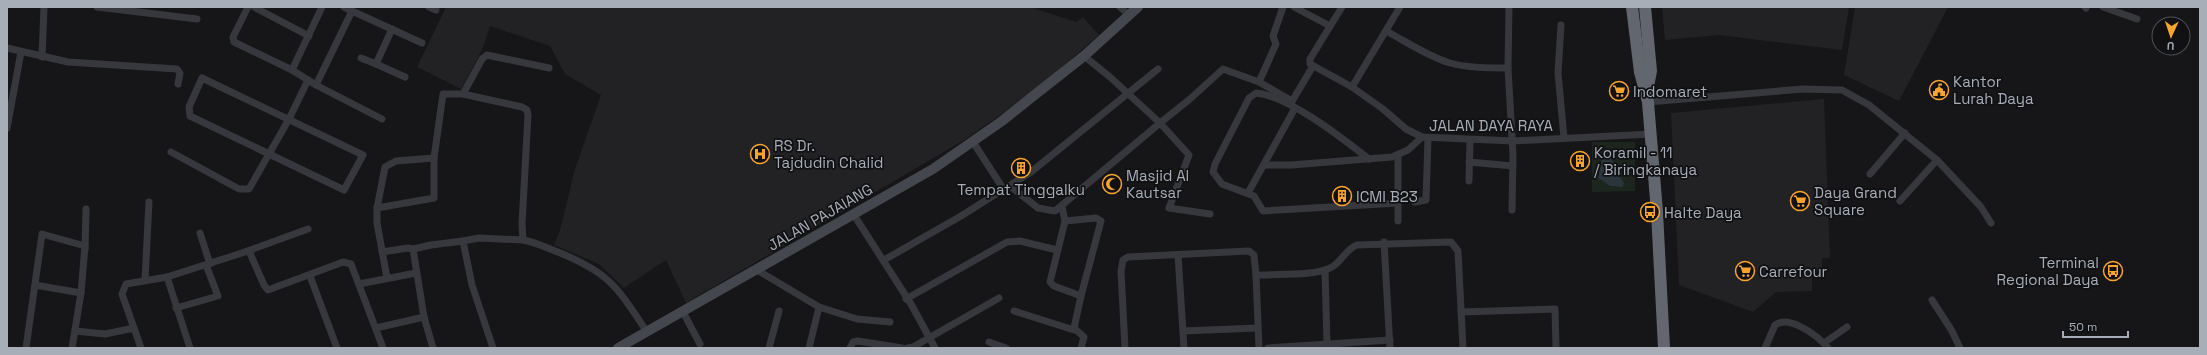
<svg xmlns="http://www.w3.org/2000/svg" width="2207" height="355" font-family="'Space Grotesk',sans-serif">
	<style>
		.built { fill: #222225 }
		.green { fill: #1d261e; fill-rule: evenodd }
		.water { fill: #2b363c }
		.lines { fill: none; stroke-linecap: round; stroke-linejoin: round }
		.street { stroke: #37383d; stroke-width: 7 }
		.secondary { stroke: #44474d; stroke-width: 10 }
		.highway { stroke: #62666e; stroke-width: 12 }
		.labels { text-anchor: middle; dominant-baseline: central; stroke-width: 3.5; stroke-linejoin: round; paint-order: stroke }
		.poi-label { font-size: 15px; fill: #a7aeb8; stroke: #111113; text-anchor: start }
		.street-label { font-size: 15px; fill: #a7aeb8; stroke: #111113 }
	</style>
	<rect width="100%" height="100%" fill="#161618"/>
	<!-- built -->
	<g class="built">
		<path d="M446,7H1030L1076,22L1083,17L1099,35L1035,90L966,139L686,303L666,260L624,288L599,264L554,245L560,230L575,169L601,95L565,74L550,46L490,26L482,50L461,89L417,67Z"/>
		<path d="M1662,7H1849L1842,50L1719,35L1665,40Z"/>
		<path d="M1855,7H1948L1899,101L1844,75Z"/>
		<path d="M1824,99L1830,258H1822V272H1812V291L1776,292L1753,312L1679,285L1671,113Z"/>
	</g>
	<!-- green -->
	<path class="green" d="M1592,142H1635V191L1592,192ZM1600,160L1614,164L1612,165C1616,173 1621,176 1622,187L1610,186L1598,178Z"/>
	<!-- water -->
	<path class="water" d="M1609,156L1614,163L1612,165L1624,183L1622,187L1610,186L1598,178L1602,157Z"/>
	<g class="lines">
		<!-- street -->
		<g class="street">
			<path d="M97,7L197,19"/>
			<path d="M248,7L233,37L234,42L292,70"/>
			<path d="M254,7L309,36"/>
			<path d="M322,7L292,70L316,85L352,11L344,7"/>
			<path d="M429,7L436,10"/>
			<path d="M1120,7L1129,15"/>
			<path d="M1294,7L1330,26"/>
			<path d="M1342,7L1310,59V64L1352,87L1383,109L1406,129L1422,137L1513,141L1651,134"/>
			<path d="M1509,7L1508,68L1513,155L1512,210"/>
			<path d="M2085,7L2086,8"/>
			<path d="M2103,7L2137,19"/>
			<path d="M352,11L422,43"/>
			<path d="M1561,25L1558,73L1564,138"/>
			<path d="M392,29L376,64L405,77"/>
			<path d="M1386,31C1407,42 1427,56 1450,63C1468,68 1489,68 1508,68"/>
			<path d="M7,48L68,62L177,69L180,73L178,84"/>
			<path d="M1084,56L1110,77L1160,123L1190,99L1223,69L1259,82L1292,101"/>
			<path d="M42,57L44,7"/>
			<path d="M361,58L376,64"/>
			<path d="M202,78L363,155L344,190L190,116L189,107Z"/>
			<path d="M1259,82L1276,44L1273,36L1283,7"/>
			<path d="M316,85L382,119"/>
			<path d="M1352,87L1400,7"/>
			<path d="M463,94L482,59L487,55L549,68"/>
			<path d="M1648,102L1803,89L1842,90L1869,105L1937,160L1981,207L1991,223"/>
			<path d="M1291,103L1313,66"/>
			<path d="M7,128L21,52"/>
			<path d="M973,142L1004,190"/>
			<path d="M171,152L239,189H249L289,119L308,80"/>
			<path d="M1398,155V221"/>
			<path d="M1369,159C1342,138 1289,96 1256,93L1249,98L1215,164L1213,172L1222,184L1254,196L1263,211L1398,203"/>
			<path d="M1469,162L1513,166"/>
			<path d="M1264,165H1291L1392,157L1408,150L1422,137"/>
			<path d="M1870,174L1905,133"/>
			<path d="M1469,181L1470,140"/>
			<path d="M1010,186L1038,208L1055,211L1160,123L1189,155L1169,208L1210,214"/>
			<path d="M1248,193L1295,108"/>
			<path d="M1900,201L1937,160"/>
			<path d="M1415,202L1426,200L1428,138"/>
			<path d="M1062,207L1065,221L1050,282L1054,286L1081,296L1074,328L1084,337L1081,348"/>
			<path d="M377,208L434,198V158L443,94H463L522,107L527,110L528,115L522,224L523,240C535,242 547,248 558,252C610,273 617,287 647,332"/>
			<path d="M854,215L911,304L935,348"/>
			<path d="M1065,221L1096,218L1101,221L1081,296"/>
			<path d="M200,233L210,264"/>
			<path d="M463,241L479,238L523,240"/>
			<path d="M1384,242L1390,348"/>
			<path d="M413,249L431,245L463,241L472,285L493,348"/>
			<path d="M85,250L86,209"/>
			<path d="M249,251L264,285L268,290L343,262L351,264L383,348"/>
			<path d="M382,252L408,248L413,249L424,317L433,348"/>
			<path d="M1178,255L1184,348"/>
			<path d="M884,260L961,216L1031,172L1158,69"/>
			<path d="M757,270L819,307L809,348"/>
			<path d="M1325,270L1327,344"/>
			<path d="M1256,275L1259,348"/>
			<path d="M310,276L337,348"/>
			<path d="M167,277L190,348"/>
			<path d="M387,278L377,223V208L385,167L396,161L434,158"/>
			<path d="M145,280L149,202"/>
			<path d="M359,284L416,273"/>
			<path d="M35,285L81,293L72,348"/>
			<path d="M906,299L1007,242L1020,241L1057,250"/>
			<path d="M1932,300L1952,331L1960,348"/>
			<path d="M819,307L857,319L890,322"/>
			<path d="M176,308L218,296L206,265"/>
			<path d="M1014,311L1074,330"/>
			<path d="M683,312L700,344"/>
			<path d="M1461,312L1555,309L1556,348"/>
			<path d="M376,328L424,317"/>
			<path d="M75,331L105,334L134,328"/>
			<path d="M1183,331L1257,328"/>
			<path d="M989,342L1006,348"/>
			<path d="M1824,343L1847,327"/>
			<path d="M26,348L42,234L85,246L81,293"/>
			<path d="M141,348L122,294L126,284L167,277L242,253L308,229"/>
			<path d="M769,348L779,311"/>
			<path d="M850,348L853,342L858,341L902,348"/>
			<path d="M907,348L913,347L999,298"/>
			<path d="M1125,348L1121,271L1123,260L1128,257L1249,251L1254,255L1256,275H1263C1282,274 1316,276 1332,267C1342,261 1346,249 1357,245L1451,242L1458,251L1463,348"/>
			<path d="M1268,348L1390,340"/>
			<path d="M1765,348L1775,325C1790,314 1819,337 1828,348"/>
		</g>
		<!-- secondary -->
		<path class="secondary" d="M618,348L933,169L1002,121L1032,97L1084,56L1138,7"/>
		<!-- highway -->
		<g class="highway">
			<path d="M1632,7L1640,72L1648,102L1657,212L1664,348"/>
			<path d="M1645,7L1651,71L1647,92"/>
		</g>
	</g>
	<!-- icons -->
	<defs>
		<g id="civic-ring" transform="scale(1)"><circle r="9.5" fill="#111113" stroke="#f9a42c" stroke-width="1.5"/><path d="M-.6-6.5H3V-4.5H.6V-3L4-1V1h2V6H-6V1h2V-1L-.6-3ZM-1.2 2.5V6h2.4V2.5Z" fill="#f9a42c"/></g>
		<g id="supermarket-ring" transform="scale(1)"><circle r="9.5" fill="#111113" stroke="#f9a42c" stroke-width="1.5"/><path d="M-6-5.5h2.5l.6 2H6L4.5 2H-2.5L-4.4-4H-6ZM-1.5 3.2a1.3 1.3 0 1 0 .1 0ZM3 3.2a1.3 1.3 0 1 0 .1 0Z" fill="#f9a42c"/></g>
		<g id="hospital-ring" transform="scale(1)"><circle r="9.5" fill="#111113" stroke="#f9a42c" stroke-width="1.5"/><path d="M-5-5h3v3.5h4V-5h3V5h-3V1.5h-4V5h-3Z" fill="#f9a42c"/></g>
		<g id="building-ring" transform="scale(1)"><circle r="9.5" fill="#111113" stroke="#f9a42c" stroke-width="1.5"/><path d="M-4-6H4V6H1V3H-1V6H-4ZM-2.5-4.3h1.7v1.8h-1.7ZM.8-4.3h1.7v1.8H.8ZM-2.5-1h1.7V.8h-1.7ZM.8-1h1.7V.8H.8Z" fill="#f9a42c"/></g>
		<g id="mosque-ring" transform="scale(1)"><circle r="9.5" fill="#111113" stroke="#f9a42c" stroke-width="1.5"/><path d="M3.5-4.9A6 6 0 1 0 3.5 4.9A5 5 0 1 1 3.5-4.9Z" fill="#f9a42c"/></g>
		<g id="bus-ring" transform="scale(1)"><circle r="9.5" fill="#111113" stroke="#f9a42c" stroke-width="1.5"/><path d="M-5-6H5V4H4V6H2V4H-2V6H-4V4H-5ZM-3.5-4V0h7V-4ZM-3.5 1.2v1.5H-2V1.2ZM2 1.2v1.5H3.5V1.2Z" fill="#f9a42c"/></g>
	</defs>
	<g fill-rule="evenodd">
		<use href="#civic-ring" x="1939" y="90"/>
		<use href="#supermarket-ring" x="1619" y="91"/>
		<use href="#hospital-ring" x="760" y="154"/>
		<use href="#building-ring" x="1580" y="161"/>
		<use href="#building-ring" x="1021" y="168"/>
		<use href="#mosque-ring" x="1112" y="184"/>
		<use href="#building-ring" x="1342" y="196"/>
		<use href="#supermarket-ring" x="1800" y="201"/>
		<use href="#bus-ring" x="1650" y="212"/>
		<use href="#supermarket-ring" x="1745" y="271"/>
		<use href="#bus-ring" x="2113" y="271"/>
	</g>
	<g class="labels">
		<!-- poi labels -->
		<g class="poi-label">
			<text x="1953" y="81">Kantor<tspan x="1953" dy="17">Lurah Daya</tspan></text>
			<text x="1633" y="91">Indomaret</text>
			<text x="774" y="145">RS Dr.<tspan x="774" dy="17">Tajdudin Chalid</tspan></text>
			<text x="1594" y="152">Koramil - 11<tspan x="1594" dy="17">/ Biringkanaya</tspan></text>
			<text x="1126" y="175">Masjid Al<tspan x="1126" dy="17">Kautsar</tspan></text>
			<text x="1021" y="189" text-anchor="middle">Tempat Tinggalku</text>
			<text x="1814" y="192">Daya Grand<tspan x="1814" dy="17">Square</tspan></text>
			<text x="1356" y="196">ICMI B23</text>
			<text x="1664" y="212">Halte Daya</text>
			<text x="2099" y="262" text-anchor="end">Terminal<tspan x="2099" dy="17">Regional Daya</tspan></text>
			<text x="1759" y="271">Carrefour</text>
		</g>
		<!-- street labels -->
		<g class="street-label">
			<text x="1491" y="125">JALAN DAYA RAYA</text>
			<text transform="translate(820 217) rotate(-30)">JALAN PAJAIANG</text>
		</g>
	</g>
	<!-- border -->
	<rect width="2207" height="355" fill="none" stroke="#a7aeb8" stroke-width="16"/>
	<!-- north arrow -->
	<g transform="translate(2171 36) rotate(183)"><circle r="19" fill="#111113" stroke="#4d5055"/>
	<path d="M0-3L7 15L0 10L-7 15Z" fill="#f9a42c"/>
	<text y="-6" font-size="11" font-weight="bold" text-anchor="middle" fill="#a7aeb8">U</text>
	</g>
	<!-- scale -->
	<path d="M2063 331v6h65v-6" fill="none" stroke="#a7aeb8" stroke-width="2"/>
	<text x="2069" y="331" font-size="12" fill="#a7aeb8" stroke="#111113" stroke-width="3" paint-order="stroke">50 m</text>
</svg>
